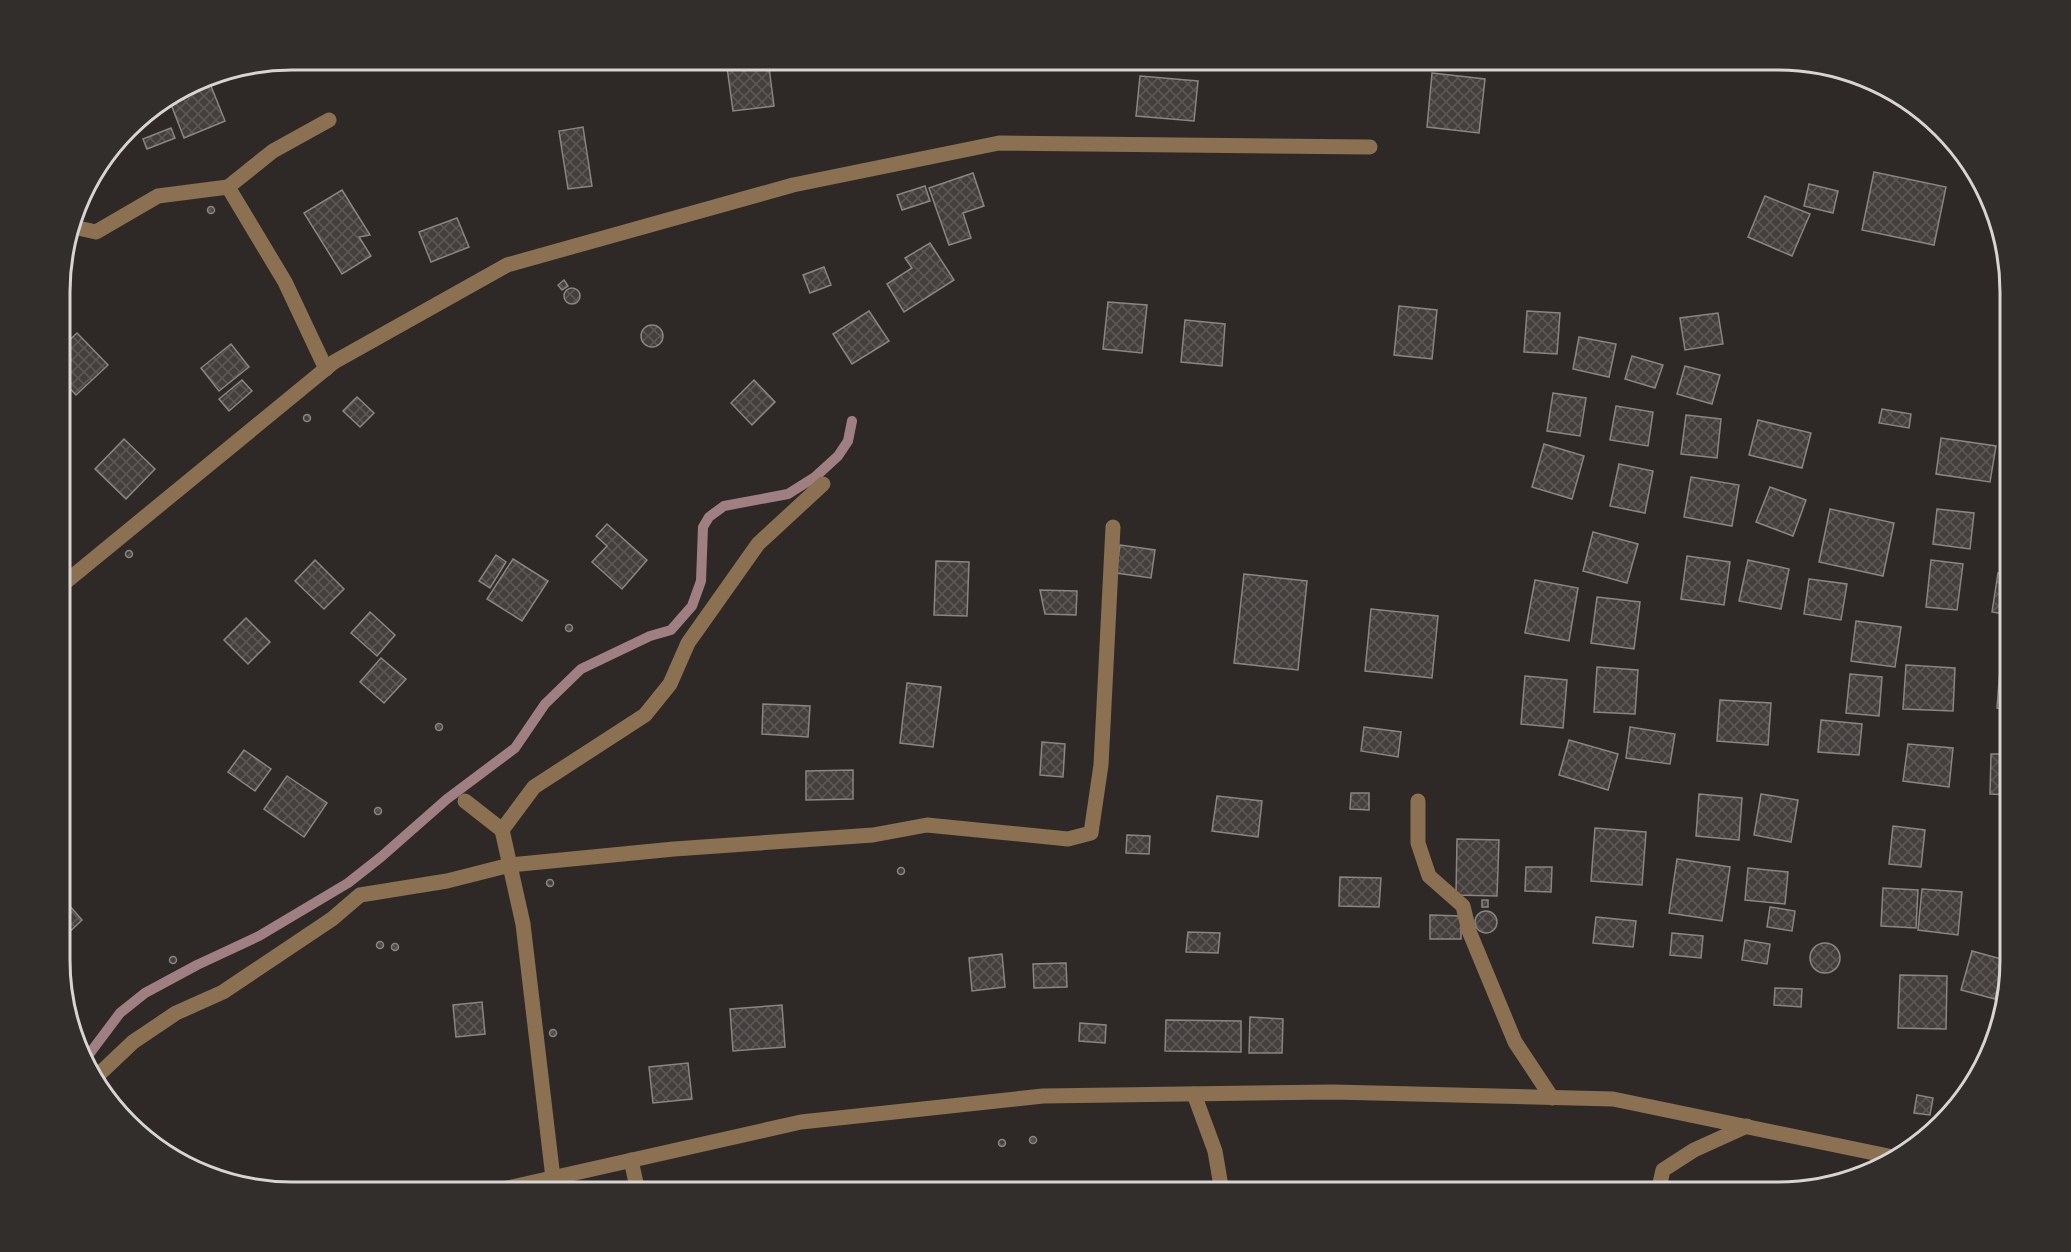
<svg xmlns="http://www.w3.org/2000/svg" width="2071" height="1252" font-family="Lato,sans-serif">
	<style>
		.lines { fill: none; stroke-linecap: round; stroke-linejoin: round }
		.stream { stroke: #a07f83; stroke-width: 10 }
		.building { fill: url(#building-cross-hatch); stroke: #8a8483; stroke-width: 1.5 }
		.minor { stroke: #8b7152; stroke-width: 15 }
		.rim { fill: none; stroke: #d7d4d2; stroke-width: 3 }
	</style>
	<defs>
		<pattern id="building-cross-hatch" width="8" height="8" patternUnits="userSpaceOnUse" patternTransform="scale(1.5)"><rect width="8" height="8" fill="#443e3d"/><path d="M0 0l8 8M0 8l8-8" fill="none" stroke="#5e5958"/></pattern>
	</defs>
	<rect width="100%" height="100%" fill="#2e2927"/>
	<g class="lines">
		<!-- stream -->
		<path class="stream" d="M87,1057L120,1013L145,993L197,965L259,936L348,883L381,857L447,799L515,748L545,704L581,669L650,636L671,630L692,606L701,581L703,527L709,517L724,506L788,494L815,477L838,456L848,441L852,421"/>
	</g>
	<!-- building -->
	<g class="building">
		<path d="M726,60H768L774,106L733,111Z"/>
		<path d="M947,60H986V66L951,67Z"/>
		<path d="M1432,73L1485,79L1479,133L1427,127Z"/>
		<path d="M1140,76L1198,81L1194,121L1136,116Z"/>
		<path d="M209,81L225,121L184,138L169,99L181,92Z"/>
		<path d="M583,127L592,186L568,189L559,131Z"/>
		<path d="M171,128L175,138L147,149L143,139Z"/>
		<path d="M1874,172L1946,187L1934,245L1862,230Z"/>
		<path d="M973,173L984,206L963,213L971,238L949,245L929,188Z"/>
		<path d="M1809,184L1838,191L1833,213L1804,206Z"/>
		<path d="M88,185L92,194L82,198L84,189Z"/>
		<path d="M925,186L930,201L902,210L897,195Z"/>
		<path d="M342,190L370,235L359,237L371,256L342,274L304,213Z"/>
		<path d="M1765,196L1810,214L1792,256L1748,237Z"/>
		<circle cx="211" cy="210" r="3.5"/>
		<path d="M457,218L469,247L431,262L419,232Z"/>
		<path d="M930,243L954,280L904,312L887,284L912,268L905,258Z"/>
		<path d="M824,267L831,285L810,293L803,275Z"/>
		<path d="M564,280L568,286L562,290L558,285Z"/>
		<circle cx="572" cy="296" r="8"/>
		<path d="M1108,302L1147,305L1142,353L1103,349Z"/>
		<path d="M1399,306L1437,310L1432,359L1394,355Z"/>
		<path d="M869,311L889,341L852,364L833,334Z"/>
		<path d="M1527,311L1560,313L1557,354L1524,352Z"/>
		<path d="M1718,313L1723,344L1685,350L1680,318Z"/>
		<path d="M1185,320L1225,324L1222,366L1181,362Z"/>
		<circle cx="652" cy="336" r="11"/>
		<path d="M77,333L108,365L76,395L62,380V347Z"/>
		<path d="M1579,337L1616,344L1609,377L1573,369Z"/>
		<path d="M231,344L249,367L219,391L201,368Z"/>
		<path d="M1632,356L1663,365L1655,388L1625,379Z"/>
		<path d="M1685,366L1720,375L1712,404L1677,394Z"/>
		<path d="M242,380L252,391L229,411L219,399Z"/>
		<path d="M754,380L775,402L752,425L731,403Z"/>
		<path d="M1553,393L1586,398L1580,436L1547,431Z"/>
		<path d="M357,397L374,413L360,427L343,411Z"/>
		<path d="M1616,406L1653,412L1648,446L1610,440Z"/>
		<path d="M1882,409L1911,414L1909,428L1879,423Z"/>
		<circle cx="307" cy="418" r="3.5"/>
		<path d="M1686,415L1721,419L1717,458L1681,454Z"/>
		<path d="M1758,420L1811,433L1802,468L1749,455Z"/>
		<path d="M1941,438L1996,446L1990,482L1936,474Z"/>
		<path d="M124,439L155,469L126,499L95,469Z"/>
		<path d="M1544,444L1584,456L1572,499L1532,487Z"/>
		<path d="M1619,464L1653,471L1645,513L1610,506Z"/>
		<path d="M1691,477L1739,485L1732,526L1684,517Z"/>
		<path d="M1770,487L1806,500L1793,536L1756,522Z"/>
		<path d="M1830,509L1894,523L1883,576L1819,562Z"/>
		<path d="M1937,509L1974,513L1970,549L1933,544Z"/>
		<path d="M2006,515L2010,516V556L2002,555Z"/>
		<path d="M607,524L647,560L622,589L592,562L607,546L596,536Z"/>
		<path d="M1593,532L1638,544L1627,583L1583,571Z"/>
		<path d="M1120,545L1155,550L1151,578L1116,573Z"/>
		<circle cx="129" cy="554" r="3.5"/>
		<path d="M496,555L506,562L490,588L479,581Z"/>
		<path d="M1687,556L1730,562L1724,605L1681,599Z"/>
		<path d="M513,559L548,581L522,621L487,599Z"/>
		<path d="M315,560L344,589L324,609L295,581Z"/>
		<path d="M1748,560L1789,569L1781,609L1739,601Z"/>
		<path d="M1931,560L1963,564L1957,610L1926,607Z"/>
		<path d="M936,561L969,562L967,616L934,615Z"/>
		<path d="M1998,573L2010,575V615L1992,612Z"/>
		<path d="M1244,574L1307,581L1298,670L1234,663Z"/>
		<path d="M1809,579L1847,584L1841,620L1804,614Z"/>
		<path d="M1535,580L1578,588L1569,641L1525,633Z"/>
		<path d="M1040,590L1077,591L1076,615L1045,614Z"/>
		<path d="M1597,597L1640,602L1634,649L1591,643Z"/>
		<path d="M1371,609L1438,616L1432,678L1365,671Z"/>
		<path d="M370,612L395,635L377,656L351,633Z"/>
		<path d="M246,618L270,642L248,664L224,640Z"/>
		<path d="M1856,621L1901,627L1895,667L1851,661Z"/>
		<circle cx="569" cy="628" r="3.5"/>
		<path d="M381,658L406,679L384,703L360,682Z"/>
		<path d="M1906,665L1955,668L1953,711L1903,709Z"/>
		<path d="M1597,667L1638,670L1635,714L1594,712Z"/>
		<path d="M2000,669L2010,670L2011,709L1997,708Z"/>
		<path d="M1850,674L1882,677L1879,716L1846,713Z"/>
		<path d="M1525,676L1567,680L1563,728L1521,724Z"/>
		<path d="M907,683L941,687L933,747L900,743Z"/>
		<path d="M1720,700L1771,703L1768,745L1717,741Z"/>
		<path d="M763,704L810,706L808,737L762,734Z"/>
		<path d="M1821,720L1862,724L1859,755L1818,752Z"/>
		<circle cx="439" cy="727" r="3.5"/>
		<path d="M1364,727L1401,732L1398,757L1361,751Z"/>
		<path d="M1630,727L1675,734L1670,764L1626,758Z"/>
		<path d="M1569,740L1618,754L1608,790L1559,775Z"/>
		<path d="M1042,742L1065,744L1063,777L1040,775Z"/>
		<path d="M1908,744L1953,748L1949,787L1903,781Z"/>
		<path d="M244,750L271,769L255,791L228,772Z"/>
		<path d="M1991,754H2011V795L1990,794Z"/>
		<path d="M853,770V799L806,800V771Z"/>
		<path d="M287,776L327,803L304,837L264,809Z"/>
		<path d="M1351,793H1369V810L1350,809Z"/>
		<path d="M1699,794L1742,798L1739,840L1696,836Z"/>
		<path d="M1761,794L1798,800L1791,842L1754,835Z"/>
		<path d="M1217,796L1262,801L1258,837L1212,831Z"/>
		<circle cx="378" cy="811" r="3.5"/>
		<path d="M1893,826L1925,830L1921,867L1889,864Z"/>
		<path d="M1595,828L1646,832L1642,885L1591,881Z"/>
		<path d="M1127,835L1150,836L1149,854L1126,853Z"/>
		<path d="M1457,839L1499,840L1497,896L1456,895Z"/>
		<path d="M1677,859L1730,867L1722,921L1669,913Z"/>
		<path d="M1526,867H1552L1551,892L1525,891Z"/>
		<circle cx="901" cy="871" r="3.5"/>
		<path d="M1748,868L1788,872L1785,904L1745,900Z"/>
		<path d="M1340,877L1381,878L1379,907L1339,906Z"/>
		<circle cx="550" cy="883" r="3.5"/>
		<path d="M1883,888L1918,890L1916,928L1881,926Z"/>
		<path d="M1922,889L1962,892L1958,935L1918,930Z"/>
		<path d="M62,897L82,920L62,939Z"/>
		<rect x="1482" y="900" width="6" height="7"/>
		<path d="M1770,907L1795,911L1792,931L1767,927Z"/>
		<circle cx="1486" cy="922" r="11"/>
		<path d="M1430,915L1461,916V939H1430Z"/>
		<path d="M1596,917L1636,921L1633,947L1593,943Z"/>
		<path d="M1188,932L1220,933L1218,953L1186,952Z"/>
		<path d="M1672,933L1703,936L1701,958L1670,955Z"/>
		<path d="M1745,940L1770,944L1767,964L1742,960Z"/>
		<circle cx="380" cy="945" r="3.5"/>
		<circle cx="1825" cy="958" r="15"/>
		<circle cx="395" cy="947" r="3.5"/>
		<path d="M1972,951L2005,960L1995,999L1961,990Z"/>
		<path d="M1002,954L1005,987L972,991L969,958Z"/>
		<circle cx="173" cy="960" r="3.5"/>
		<path d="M1066,963L1067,987L1034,988L1033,964Z"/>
		<path d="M1900,975L1947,976L1946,1029L1898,1028Z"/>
		<path d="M1775,988L1802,989L1801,1007L1774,1005Z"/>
		<path d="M482,1002L485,1034L456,1037L453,1005Z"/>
		<path d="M782,1005L785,1047L733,1051L730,1009Z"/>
		<path d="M1250,1017L1283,1019L1282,1053H1249Z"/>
		<path d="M1166,1020L1241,1021V1052L1165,1051Z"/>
		<path d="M1080,1023L1106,1025L1105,1043L1079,1041Z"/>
		<circle cx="553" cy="1033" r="3.5"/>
		<path d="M688,1063L692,1099L653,1103L649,1067Z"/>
		<path d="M1917,1095L1933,1098L1930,1115L1914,1113Z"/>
		<circle cx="1033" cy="1140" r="3.5"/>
		<circle cx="1002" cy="1143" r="3.5"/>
		<path d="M1357,1185L1375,1190V1192H1355Z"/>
	</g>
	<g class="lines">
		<!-- minor -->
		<g class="minor">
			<path d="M228,187L273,151L329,120"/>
			<path d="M78,228L96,232L158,196L228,187L285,282L326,369"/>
			<path d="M62,585L334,362L507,265L793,185L999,143L1370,147"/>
			<path d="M465,801L502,830L523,924L553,1178"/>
			<path d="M1418,801V843L1429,876L1463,906L1469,931L1515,1042L1552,1098"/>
			<path d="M502,830L534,787L645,715L670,684L688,643L758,544L823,484"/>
			<path d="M95,1078L133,1042L176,1013L223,992L332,919L360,895L447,881L510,865L674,849L873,835L927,825L1068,839L1091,833L1101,765L1113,527"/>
			<path d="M1194,1094L1215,1151L1222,1192"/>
			<path d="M631,1160L638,1192"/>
			<path d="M490,1192L801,1122L1043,1096L1333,1092L1613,1099L1898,1158"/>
			<path d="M1658,1192L1663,1170L1694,1150L1747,1126"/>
		</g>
	</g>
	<!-- crop -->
	<path d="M0 0H2071V1252H0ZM292 70H1778A222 222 0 0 1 2000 292V960A222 222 0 0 1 1778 1182H292A222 222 0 0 1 70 960V292A222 222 0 0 1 292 70Z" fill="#322e2c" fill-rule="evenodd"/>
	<path class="rim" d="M292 70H1778A222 222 0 0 1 2000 292V960A222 222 0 0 1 1778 1182H292A222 222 0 0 1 70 960V292A222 222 0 0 1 292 70Z"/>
</svg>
